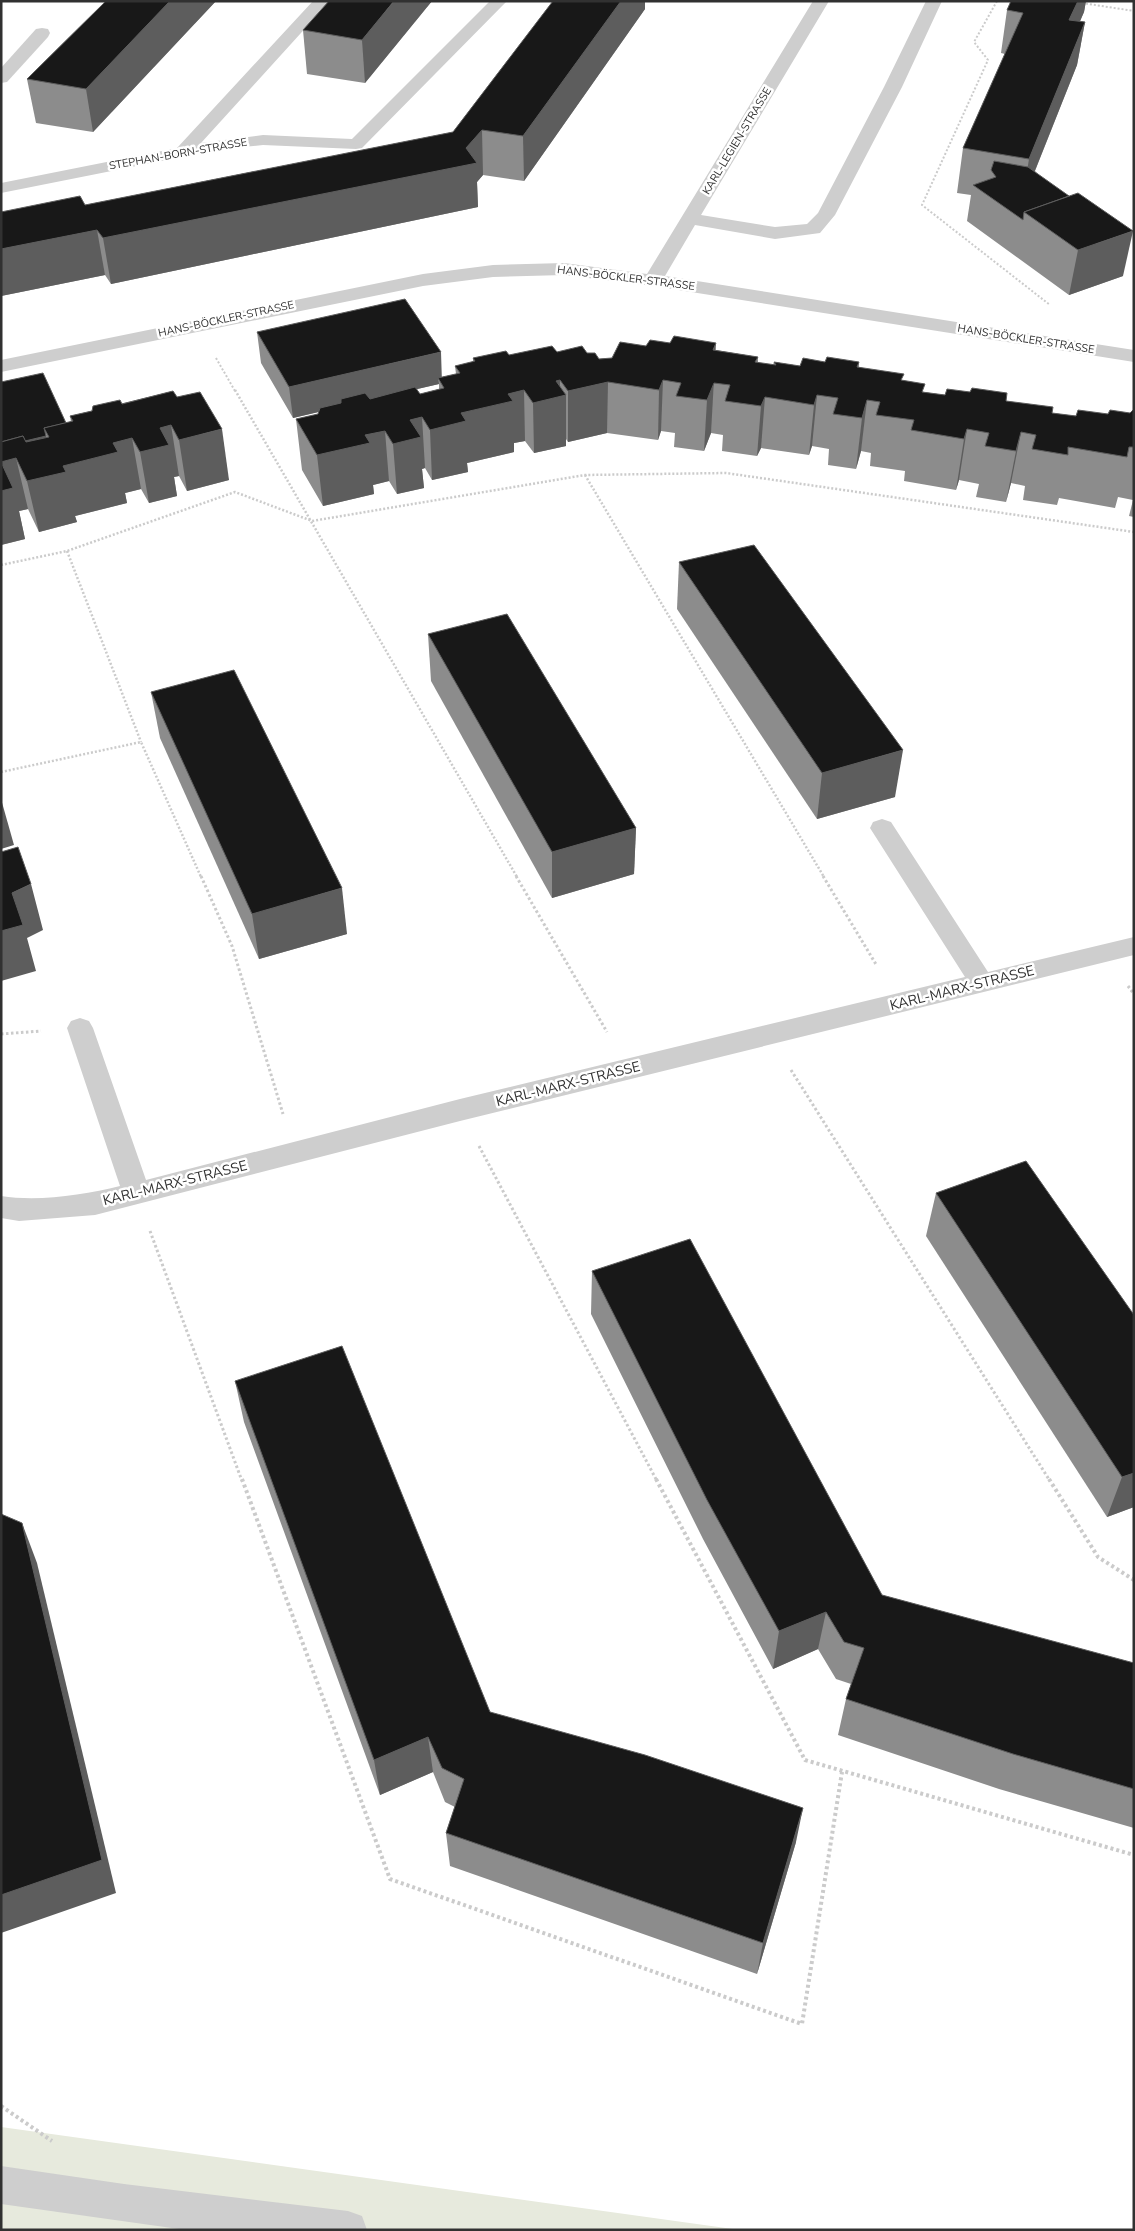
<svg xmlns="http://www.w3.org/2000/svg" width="1135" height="2231" font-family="'Nunito Sans',sans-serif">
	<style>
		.green { fill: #e7eadd }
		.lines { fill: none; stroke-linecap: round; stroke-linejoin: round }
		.path-far3 { stroke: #cbcbcb; stroke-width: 2; stroke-dasharray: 2 2; stroke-linecap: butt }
		.path-far2 { stroke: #cbcbcb; stroke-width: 2.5; stroke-dasharray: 2 2; stroke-linecap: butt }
		.path-far1 { stroke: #cbcbcb; stroke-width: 3; stroke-dasharray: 2.5 2.5; stroke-linecap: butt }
		.path { stroke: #cbcbcb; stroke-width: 4; stroke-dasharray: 3 3; stroke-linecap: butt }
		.minor { fill: #cecece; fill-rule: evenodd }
		.wall { fill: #8c8c8c; fill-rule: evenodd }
		.shaded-wall { fill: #5d5d5d }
		.building { fill: #181818; stroke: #5d5d5d }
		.labels { text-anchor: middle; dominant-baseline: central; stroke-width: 5; stroke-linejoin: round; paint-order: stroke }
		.far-street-label { font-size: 11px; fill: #313131; stroke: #fff }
		.street-label { font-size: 14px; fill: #313131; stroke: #fff }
	</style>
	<rect width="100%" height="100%" fill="#fff"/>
	<!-- green -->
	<path class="green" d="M1,2127L740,2230H1Z"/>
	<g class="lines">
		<!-- path-far3 -->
		<g class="path-far3">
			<path d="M997,1L974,42L988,60L922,205L1050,305"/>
			<path d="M1082,3L1134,11"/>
			<path d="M216,358L235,391"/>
		</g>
		<!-- path-far2 -->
		<g class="path-far2">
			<path d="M235,390L517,877"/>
			<path d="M585,475L824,877"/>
			<path d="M67,551L141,742"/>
			<path d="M1,565L67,551L235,492L312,521L585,475L726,473L1134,532"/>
			<path d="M1,772L141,742L201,877"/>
		</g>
		<!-- path-far1 -->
		<g class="path-far1">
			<path d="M201,876L232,946L283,1114"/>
			<path d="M516,876L607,1032"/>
			<path d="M823,876L877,966"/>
			<path d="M1128,986L1134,994"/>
			<path d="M1,1034L41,1031"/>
			<path d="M791,1070L1050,1481"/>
			<path d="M479,1146L657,1481"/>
			<path d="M150,1231L242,1481"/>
		</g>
		<!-- path -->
		<g class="path">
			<path d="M242,1479L390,1879L802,2024L842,1772"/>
			<path d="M656,1479L805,1760L1134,1855"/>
			<path d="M1049,1479L1098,1557L1134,1580"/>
			<path d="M1,2106L52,2141"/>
		</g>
		<!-- minor -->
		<g class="minor">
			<path d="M313,1H330L201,143L263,135L352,139L490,1H507L362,148L356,149L263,145L222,149L1,193V183L177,148Z"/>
			<path d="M813,1H829L701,215L775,227L807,224L818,213L884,87L926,1H942L902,87L835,215L820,233L775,239L695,225L665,276L1134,350V362L653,286L564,275L493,277L423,286L1,372V360L423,274L493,265L564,263L647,274Z"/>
			<path d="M42,28L48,29L50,33L48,37L7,82L1,83V68L36,29Z"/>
			<path d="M882,819L891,822L988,972L1134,937V955L460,1121L95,1215L19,1221L1,1218V1196C38,1202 84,1195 120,1186L67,1028L71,1021L80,1018L89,1021L93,1028L146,1180L460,1099L965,977L870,828L873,822Z"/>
			<path d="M1,2166L124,2184L348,2211L362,2216L367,2230H186L1,2204Z"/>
		</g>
	</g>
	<!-- wall -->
	<g class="wall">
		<path d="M106,1H216L93,132L36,123L27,79Z"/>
		<path d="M432,1L365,83L307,74L303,30Z"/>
		<path d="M553,1H645V9L524,181L483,175L477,182L478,207L111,284L105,275L1,296V212L85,205L453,132Z"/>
		<path d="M1011,1H1086L1084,12L1080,21L1085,22L1077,65L1035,171L1123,276L1069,295L967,221L971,195L957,193L963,148L1005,54L1001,53L1007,10Z"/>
		<path d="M257,332L442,377L456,374L455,366L473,362V358L557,352L587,353L599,359L612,358L646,346L716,350L758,357V363L773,365L774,362L800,366L825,362H859V367L903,381L924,392L945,395L1006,401L1052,413L1076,416L1130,413L1134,409V517L1129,516L1133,500L1118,497L1115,508L1059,498L1057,505L1023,500L1025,486L1011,483L1006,502L976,497L979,484L959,480L956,490L904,481L905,471L870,466L871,453L861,451L856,469L828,465L829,449L812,446L809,455L761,448L757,456L722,451L723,435L711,433L704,451L674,447L675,433L661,431L658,440L607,433L568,442L566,439V446L534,453L525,441L514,443V452L467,463L468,472L432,480L425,468L422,469L424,488L397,494L389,481L373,485L374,494L323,506L302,470L296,419L318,414V412L293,418L261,363ZM439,384V389L420,394L417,389Z"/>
		<path d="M1,382L66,423L71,422L70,416L173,391L229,480L187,491L179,476L174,477L177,496L149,503L141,489L125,493L127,503L75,516L77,522L39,532L28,509L19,511L25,539L1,545Z"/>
		<path d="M679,562L895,797L817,819L677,609Z"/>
		<path d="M428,634L636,828L634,874L552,898L431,681Z"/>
		<path d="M151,692L347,934L259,959L160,738Z"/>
		<path d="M936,1193L1134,1315V1507L1107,1517L926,1236Z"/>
		<path d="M592,1271L882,1595L1134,1663V1828L999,1789L838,1735L846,1699L851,1684L836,1679L818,1649L773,1669L703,1539L591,1314Z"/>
		<path d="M235,1381L490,1712L796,1842L757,1974L450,1866L446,1833L455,1807L445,1802L433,1772L380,1795L244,1422Z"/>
	</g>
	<!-- shaded-wall -->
	<g class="shaded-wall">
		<path d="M170,1H216L93,132L86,89Z"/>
		<path d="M394,1H432L365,83L362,40Z"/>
		<path d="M620,1H645V9L524,181L523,136Z"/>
		<path d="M1078,1H1086L1084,12L1062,63L1069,20Z"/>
		<path d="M1085,22L1077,65L1022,203L1029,159Z"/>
		<path d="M482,130L483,175L477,182L478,207L111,284L103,238L466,148Z"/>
		<path d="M97,230L105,275L1,296V249Z"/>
		<path d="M1133,231L1123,276L1069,295L1078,250Z"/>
		<path d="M716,343L711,433L704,451L707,400L713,350Z"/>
		<path d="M441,352L442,383L438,378L439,384L293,418L289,387Z"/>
		<path d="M560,380V396L566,395V446L534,453L533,403L556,381Z"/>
		<path d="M663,380L661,431L658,440L659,390Z"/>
		<path d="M608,382L607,433L568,442V391Z"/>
		<path d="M524,390L525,441L514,443V452L467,463L468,472L432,480L430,430L461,413L508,394Z"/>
		<path d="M817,395L812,446L809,455L814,405Z"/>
		<path d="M765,397L761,448L757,456L761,406Z"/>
		<path d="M867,400L861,451L856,469L862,418Z"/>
		<path d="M422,417L425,468L422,469L424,488L397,494L393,444L410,420Z"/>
		<path d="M171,425L179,476L174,477L177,496L149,503L140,452L160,428Z"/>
		<path d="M222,429L229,480L187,491L179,440Z"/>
		<path d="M967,429L959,480L956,490L964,439Z"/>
		<path d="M385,431L389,481L373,485L374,494L323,506L317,455L365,435Z"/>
		<path d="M1021,432L1011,483L1006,502L1016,451Z"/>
		<path d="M46,436L52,468L16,458L28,509L19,511L25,539L1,545V446Z"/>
		<path d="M132,438L141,489L125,493L127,503L75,516L77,522L39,532L27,481L63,466L113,443Z"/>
		<path d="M903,750L895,797L817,819L822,773Z"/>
		<path d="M1,799L14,845L1,849Z"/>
		<path d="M636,828L634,874L552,898V852Z"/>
		<path d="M31,884L43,930L27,938L36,971L1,981V931L12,893Z"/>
		<path d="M342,888L347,934L259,959L252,914Z"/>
		<path d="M1134,1473V1507L1107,1517L1122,1477Z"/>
		<path d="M22,1523L37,1563L116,1893L1,1933V1895Z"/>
		<path d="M826,1612L818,1649L773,1669L779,1631Z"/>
		<path d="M428,1737L433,1772L380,1795L374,1760Z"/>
		<path d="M803,1808L796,1842L757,1974L763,1943Z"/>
	</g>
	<!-- building -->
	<g class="building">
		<path d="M106,1H170L86,89L27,79Z"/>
		<path d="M329,1H394L362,40L303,30Z"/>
		<path d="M553,1H621L523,136L482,130L466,148L477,163L103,238L97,230L1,249V212L80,196L85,205L453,132Z"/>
		<path d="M1011,1H1078L1069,20L1085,22L1029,159L963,148L1023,13L1007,10Z"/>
		<path d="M994,161L1028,167L1069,196L1024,212L1023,220L973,185L996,177L991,170Z"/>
		<path d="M1078,193L1133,231L1078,250L1024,212Z"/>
		<path d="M405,299L441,352L289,387L257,332Z"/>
		<path d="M674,336L716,343L713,350L758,357L755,362L776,365L774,362L800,366L803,358L825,362L827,357L859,362L857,367L904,374L901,380L925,384L922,392L945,395L947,389L970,392L972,388L1007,393L1006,401L1053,407L1052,413L1076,416L1078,410L1108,414L1110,410L1130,413L1134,409V447H1129L1127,457L1068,447V455L1032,449L1036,435L1021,432L1016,451L985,446L989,433L967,429L964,439L911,430L914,420L876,415L880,402L867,400L862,418L833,414L838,398L817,395L814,405L765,397L761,406L725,401L730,385L714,383L707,400L676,396L681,383L663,380L659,390L608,382L568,391L560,380L556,381L566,395L533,403L524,390L508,394L513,401L461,413L466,421L430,430L422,417L410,420L421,437L393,444L385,431L365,435L370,443L317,455L296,419L318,414L320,408L341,403V399L365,393L370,399L415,387L420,394L444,388L438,378L460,373L455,366L475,361L473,358L506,351L509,355L552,346L557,352L582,346L587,353H595L599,359L612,358L620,342L646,346L650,340L670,343Z"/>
		<path d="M43,373L66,423L44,428L46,436L25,441L23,436L1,442V382Z"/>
		<path d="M173,391L177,397L200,392L222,429L179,440L171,425L160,428L169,445L140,452L132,438L113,443L118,452L63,466L66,472L27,481L16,458L1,462V442L23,436L26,442L49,437L44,428L73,421L70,416L92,411L93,406L120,400L122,404Z"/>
		<path d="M1,462L13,488L1,491Z"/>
		<path d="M754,545L903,750L822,773L679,562Z"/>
		<path d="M507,614L636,828L552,852L428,634Z"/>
		<path d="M234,670L342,888L252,914L151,692Z"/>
		<path d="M18,847L31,884L12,893L23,925L1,931V852Z"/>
		<path d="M1026,1161L1134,1315V1473L1122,1477L936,1193Z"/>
		<path d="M690,1239L882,1595L1134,1663V1789L1013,1754L846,1699L864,1648L844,1642L826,1612L779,1631L707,1500L592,1271Z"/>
		<path d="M342,1346L490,1712L645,1755L803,1808L763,1943L446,1833L464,1779L442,1768L428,1737L374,1760L235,1381Z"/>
		<path d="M1,1514L22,1523L102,1860L1,1895Z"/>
	</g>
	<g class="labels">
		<!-- far-street labels -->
		<g class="far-street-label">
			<text transform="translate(737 141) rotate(-59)">KARL-LEGIEN-STRASSE</text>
			<text transform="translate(178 154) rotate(-10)">STEPHAN-BORN-STRASSE</text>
			<text transform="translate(626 278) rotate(7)">HANS-BÖCKLER-STRASSE</text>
			<text transform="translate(226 319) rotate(-12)">HANS-BÖCKLER-STRASSE</text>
			<text transform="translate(1026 339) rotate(9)">HANS-BÖCKLER-STRASSE</text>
		</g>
		<!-- street labels -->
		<g class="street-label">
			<text transform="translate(962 988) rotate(-14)">KARL-MARX-STRASSE</text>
			<text transform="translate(568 1084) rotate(-14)">KARL-MARX-STRASSE</text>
			<text transform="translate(175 1183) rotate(-14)">KARL-MARX-STRASSE</text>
		</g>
	</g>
	<!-- border -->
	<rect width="1135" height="2231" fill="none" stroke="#313131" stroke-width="5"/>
</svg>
